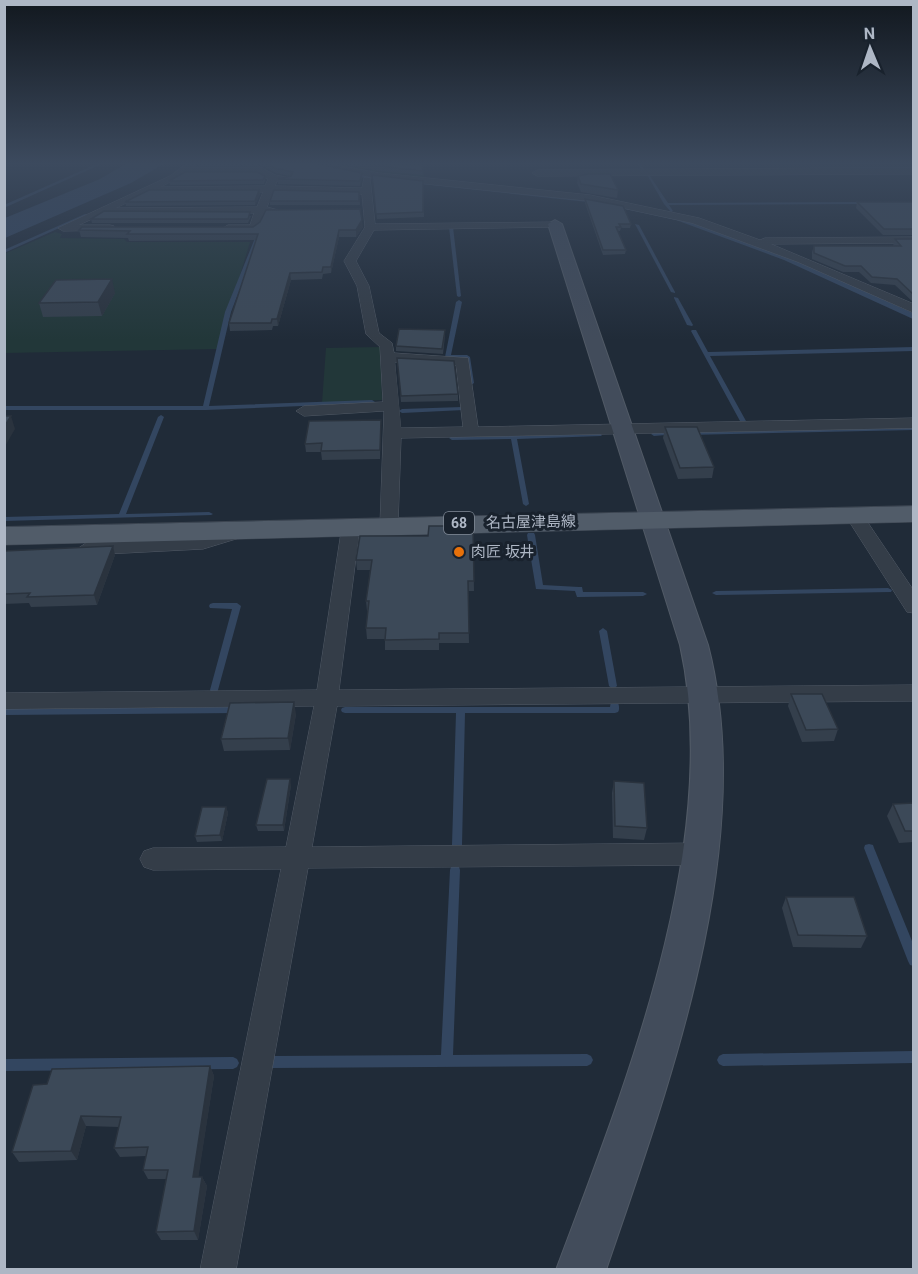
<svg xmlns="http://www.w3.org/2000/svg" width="918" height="1274" font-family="Roboto,'Noto Sans JP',sans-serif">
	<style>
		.green { fill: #223739 }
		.water { fill: #334660 }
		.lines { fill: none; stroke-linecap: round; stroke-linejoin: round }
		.stream { fill: #334660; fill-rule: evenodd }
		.street-casing { stroke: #515a66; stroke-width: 1 }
		.secondary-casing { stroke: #515a66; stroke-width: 2 }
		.primary-casing { stroke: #3d4652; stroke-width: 1 }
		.street { fill: #343d48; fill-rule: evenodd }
		.secondary { fill: #424c5b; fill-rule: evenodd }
		.primary { fill: #515c69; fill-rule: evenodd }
		.wall { fill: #343f4c }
		.shaded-wall { fill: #2a333e }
		.building { fill: #3c4958; stroke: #2a333e; stroke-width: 1.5 }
		.food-dot { fill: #e8710a; stroke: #19222d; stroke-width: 2 }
		.labels { text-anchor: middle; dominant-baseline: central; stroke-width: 6; stroke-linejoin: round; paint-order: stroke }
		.shield { fill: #19222d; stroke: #818a97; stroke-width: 1.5 }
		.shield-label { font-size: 14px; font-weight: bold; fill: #aeb7c5 }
		.street-label { font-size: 15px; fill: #aeb7c5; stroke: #19222d }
		.poi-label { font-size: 15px; fill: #aeb7c5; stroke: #19222d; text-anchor: start }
	</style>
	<rect width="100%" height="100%" fill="#202b38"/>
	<!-- green -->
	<g class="green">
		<path d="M316,162H424V179L385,175Z"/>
		<path d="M55,232L62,234L60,238L124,239L127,242H250L218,349L5,353L4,254Z"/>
		<path d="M380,347L382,400L322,403L326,348Z"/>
	</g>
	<!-- water -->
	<g class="water">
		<path d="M129,162H167L131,183L5,238V218L100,179Z"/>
		<path d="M349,173L590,200L694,222L796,260L913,313V319L784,260L676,220L597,203L328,174Z"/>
	</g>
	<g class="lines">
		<!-- stream -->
		<g class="stream">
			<path d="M101,162H106L4,208V205Z"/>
			<path d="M636,162H640L645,172H643Z"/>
			<path d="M646,173H648L668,203L868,202L870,203L868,204L669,205L673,211L671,212L664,204Z"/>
			<path d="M85,214L88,215L4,253V250Z"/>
			<path d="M635,224L639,225L675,292V293L671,292Z"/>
			<path d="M451,226L453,227L461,296L459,297L457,296L449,227Z"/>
			<path d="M255,238L259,239L231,312L209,406L372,400L375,402L374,403L206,410H4V406H203L225,312Z"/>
			<path d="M674,297L678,298L693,325L692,326L687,325L674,298Z"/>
			<path d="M459,300L462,302L451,355H467L470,357L474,383L471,385L468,383L464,359H448L445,357L456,302Z"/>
			<path d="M692,330H696L708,352L914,347V351L710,356L746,421L743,423L740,421L691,331Z"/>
			<path d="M462,407L465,409L464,410L402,413L399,411L402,409Z"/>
			<path d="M161,415L164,417L126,514L209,512L213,514L211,515L4,521V517L119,514L158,417Z"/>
			<path d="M914,426V430L688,435L685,433L688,431Z"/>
			<path d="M675,431L677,432V434L654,436L651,434L654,432Z"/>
			<path d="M599,433L602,435L601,436L517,439L529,504L526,506L523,504L511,439L452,440L449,438L452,436Z"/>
			<path d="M528,533H534L535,535L543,585L579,587H582L583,592H643L647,594L643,596L580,597H577L575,591L536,589L527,535Z"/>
			<path d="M888,588L892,590L891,592L716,595L712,593L716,591Z"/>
			<path d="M213,603H237L241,606L218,690L217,692H211L210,690L232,609L210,608L209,606L210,604Z"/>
			<path d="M603,628L607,631L617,686L613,689L609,686L599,631Z"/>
			<path d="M614,700L617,701C619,704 620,709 618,712L615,713H465L462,845L461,848L457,849L453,848L452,845L456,713H345L342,712L341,710L342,708L345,707H610L611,701Z"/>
			<path d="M237,707L240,708L241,710L240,712L237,713L4,715V709Z"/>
			<path d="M869,844L873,845L874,848L914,946V966L910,965L908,961L864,848L865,845Z"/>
			<path d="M455,866L459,867L460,870L453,1055L587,1054L591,1056L593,1060L591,1064L587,1066L273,1068L269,1066L267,1062L269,1058L273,1056L441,1055L450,870L451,867Z"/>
			<path d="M914,1051V1063L723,1066L719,1064L717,1060L719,1056L723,1054Z"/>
			<path d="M233,1057L237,1059L239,1063L237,1067L233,1069L4,1071V1059Z"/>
		</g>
		<!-- street casing -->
		<g class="street-casing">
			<g id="street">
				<path d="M189,162H200L193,168H248L239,162H251L275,175L291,178L277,181L275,186L362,188L364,178H370L375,224L559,222L560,224L555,227L374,230L356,261L369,286L379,333L392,343L394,353L468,358L478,427L914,418V428L401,438L398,525L389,530L383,529L380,525L384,411L304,416L296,411L304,406L383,402L380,347L366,334L357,286L344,261L365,227L362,194L273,192L267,207L278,210L265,213C263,218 261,228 256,231C249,234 228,232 223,228L228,225H250L254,213H105L79,225H110L114,226V230L63,231L58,228L170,176ZM185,174H258L268,179L265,186L161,187ZM150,192L153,193L263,192L257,207L116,208ZM395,362L456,365L463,427L401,428Z"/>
				<path d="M300,162H319L379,173L590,195L699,218L760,240L765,238L914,237V243L771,244L914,304V313L798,262L692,223L590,201L379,179Z"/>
				<path d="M914,168V174L537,176L532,173L537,170Z"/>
				<path d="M854,510L860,511L914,591V613L907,612L845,515Z"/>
				<path d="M351,521L360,526L339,690L914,685V701L337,706L312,847L700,843L709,846L713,854L709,862L700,865L308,868L236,1270H200L281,869L153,870L144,867L140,859L144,851L153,848L286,847L314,706L4,709V693L317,690L342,526Z"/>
				<path d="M242,525L249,527L251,531L249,535L203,549L86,555L77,549L86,543L202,537Z"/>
			</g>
		</g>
		<!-- secondary casing -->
		<g class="secondary-casing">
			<path id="secondary" d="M555,220L562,224L708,645C759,843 670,1082 606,1270H556C625,1086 724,842 680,645L548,224Z"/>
		</g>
		<!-- primary casing -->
		<g class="primary-casing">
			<path id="primary" d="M914,506V522L4,545V527Z"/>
		</g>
		<!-- street -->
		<use href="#street" class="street"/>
		<!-- secondary -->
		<use href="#secondary" class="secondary"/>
		<!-- primary -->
		<use href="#primary" class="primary"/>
	</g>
	<!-- wall -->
	<g class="wall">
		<path d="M198,162H240L241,166H199Z"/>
		<path d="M255,162H309L362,173V178L360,186L278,184V179L289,176L276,173Z"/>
		<path d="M330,162H379V165H422L423,175L379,171Z"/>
		<path d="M372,175L423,181L424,217L377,219Z"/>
		<path d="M265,176V180L264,184L170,185L169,181Z"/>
		<path d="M578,176L618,190L617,198L581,192L577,183Z"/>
		<path d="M259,190L260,194L255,205L126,206L125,202Z"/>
		<path d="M359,192L360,205H270V201Z"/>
		<path d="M585,199L631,224L630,228H621L620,231H618L626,250L625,254L603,255L585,203Z"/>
		<path d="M857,202H914V235H883L856,208Z"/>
		<path d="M251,216L248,223H92L91,219Z"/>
		<path d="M363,227L356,237H339L331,273L323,274L322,279L291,280L278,326H273L272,330L230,331L229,323L256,240L129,241L128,238L81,237L79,230Z"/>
		<path d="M895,239H914V303L895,285L871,283L859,272H843L812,259V252L814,246H893Z"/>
		<path d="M115,293L102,316L43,317L39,303Z"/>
		<path d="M445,335L443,354L396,351V346Z"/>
		<path d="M397,358L458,394V401L401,402Z"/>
		<path d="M381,420L380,459L322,460L321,452H306L305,444Z"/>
		<path d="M665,427L714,467L712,478L678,479L663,438Z"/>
		<path d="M473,526L474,591H468L469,643H439V650H385V639H367L366,628L368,611H367L366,601L370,570H357L356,560L428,536Z"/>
		<path d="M4,551L115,555L97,605L31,607L29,603L4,604Z"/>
		<path d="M791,694L838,729L834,741L802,742L788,706Z"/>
		<path d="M296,714L290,750L224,751L221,739Z"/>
		<path d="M614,781L647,828L644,840L613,838L612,793Z"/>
		<path d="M291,785L284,831H258L256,825Z"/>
		<path d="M914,803V842L899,843L887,816L893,804Z"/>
		<path d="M226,807L228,813L222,841L197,842L195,836Z"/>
		<path d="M786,897L867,936L861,948L793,947L782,908Z"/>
		<path d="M210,1066L214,1076L198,1177H202L207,1186L198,1240H161L156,1232L166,1179H148L143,1170L146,1156L120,1157L114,1148L119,1127L86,1126L77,1160L19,1162L12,1152L47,1084Z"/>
	</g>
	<!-- shaded-wall -->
	<g class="shaded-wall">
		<path d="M259,190L260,194L255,205V201Z"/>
		<path d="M362,220L363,227L356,237V230Z"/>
		<path d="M339,230V237L331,273V267Z"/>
		<path d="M290,273L291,280L278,326L277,319Z"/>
		<path d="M112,279L115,293L102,316L98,302Z"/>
		<path d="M11,416L15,429L4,448V427Z"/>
		<path d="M113,546L115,555L97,605L94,595Z"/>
		<path d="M294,702L296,714L290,750L288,738Z"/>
		<path d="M290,779L291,785L284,831L283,825Z"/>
		<path d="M226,807L228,813L222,841L220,835Z"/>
		<path d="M210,1066L214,1076L197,1186L193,1177Z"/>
		<path d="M81,1116L86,1126L77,1160L71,1151Z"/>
		<path d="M202,1177L207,1186L198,1240L194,1231Z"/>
	</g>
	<!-- building -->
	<g class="building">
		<path d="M263,162H309L362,173L360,181L278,179L291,176L293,172L275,168Z"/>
		<path d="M355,162H378V165H422L423,171L379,166Z"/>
		<path d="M185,172H257L265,176L263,180L169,181Z"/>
		<path d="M588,174H610L618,190L581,184L578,176Z"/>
		<path d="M372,175L423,181V212L376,214Z"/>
		<path d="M149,190H259L255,201L125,202Z"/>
		<path d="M274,190L359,192V201H270Z"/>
		<path d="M585,199L623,206L631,224H619L621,227H616L626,250H603Z"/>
		<path d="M857,202H914V229H884Z"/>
		<path d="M360,209L362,220L356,230H339L331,267H323L322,272L290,273L277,319H272L271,323H229L258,234H127L130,231L79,230L82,227H253L260,222L266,210Z"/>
		<path d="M104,211L250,212L248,219H91Z"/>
		<path d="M895,239H914V295L897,279L872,277L861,266H845L814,253V246H901Z"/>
		<path d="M112,279L98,302L39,303L56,280Z"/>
		<path d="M399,329L445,330L442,349L396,346Z"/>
		<path d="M397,358L454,361L458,394L401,396Z"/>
		<path d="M4,416H11L4,427Z"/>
		<path d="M381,420L380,450L321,451L322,443L305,444L309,421Z"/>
		<path d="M665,427H697L714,467L680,468Z"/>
		<path d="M429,526H473L474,581H468L469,633H439V639L385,640L386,628H366L369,601H366L372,560H356L360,536H428Z"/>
		<path d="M113,546L94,595L27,597L30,593L4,594V551Z"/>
		<path d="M791,694H822L838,729L806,730Z"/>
		<path d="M294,702L288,738L221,739L230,703Z"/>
		<path d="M267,779H290L283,825H256Z"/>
		<path d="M614,781L644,783L647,828L615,826Z"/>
		<path d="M914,803V831H905L893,804Z"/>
		<path d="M202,807H226L220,835L195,836Z"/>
		<path d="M786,897H854L867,936L798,935Z"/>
		<path d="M210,1066L193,1177H202L194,1231L156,1232L168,1170H143L148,1147L114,1148L121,1117L81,1116L71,1151L12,1152L33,1085L47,1084L52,1069Z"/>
	</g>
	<!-- sky -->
	<linearGradient id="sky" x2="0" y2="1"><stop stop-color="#12181f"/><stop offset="0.48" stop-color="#3c4a5e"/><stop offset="1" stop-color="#3c4a5e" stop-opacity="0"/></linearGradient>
	<rect width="918" height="340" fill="url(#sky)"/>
	<!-- markers -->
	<circle class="food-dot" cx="459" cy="552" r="6"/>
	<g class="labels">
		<!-- shield labels -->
		<rect class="shield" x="444" y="512" width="30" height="22" rx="4.5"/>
		<g class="shield-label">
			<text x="459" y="523">68</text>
		</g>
		<!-- street labels -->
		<g class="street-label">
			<text transform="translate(531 522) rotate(-1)">名古屋津島線</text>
		</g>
		<!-- poi labels -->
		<g class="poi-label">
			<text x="471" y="552">肉匠 坂井</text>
		</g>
	</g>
	<!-- border -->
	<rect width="918" height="1274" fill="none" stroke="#aeb7c5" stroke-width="12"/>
	<!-- north arrow -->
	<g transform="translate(870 48) rotate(358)" stroke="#19222d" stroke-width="4.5" paint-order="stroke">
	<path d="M0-4.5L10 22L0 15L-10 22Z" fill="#aeb7c5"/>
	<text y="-9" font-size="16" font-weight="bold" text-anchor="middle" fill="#aeb7c5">N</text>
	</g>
</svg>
